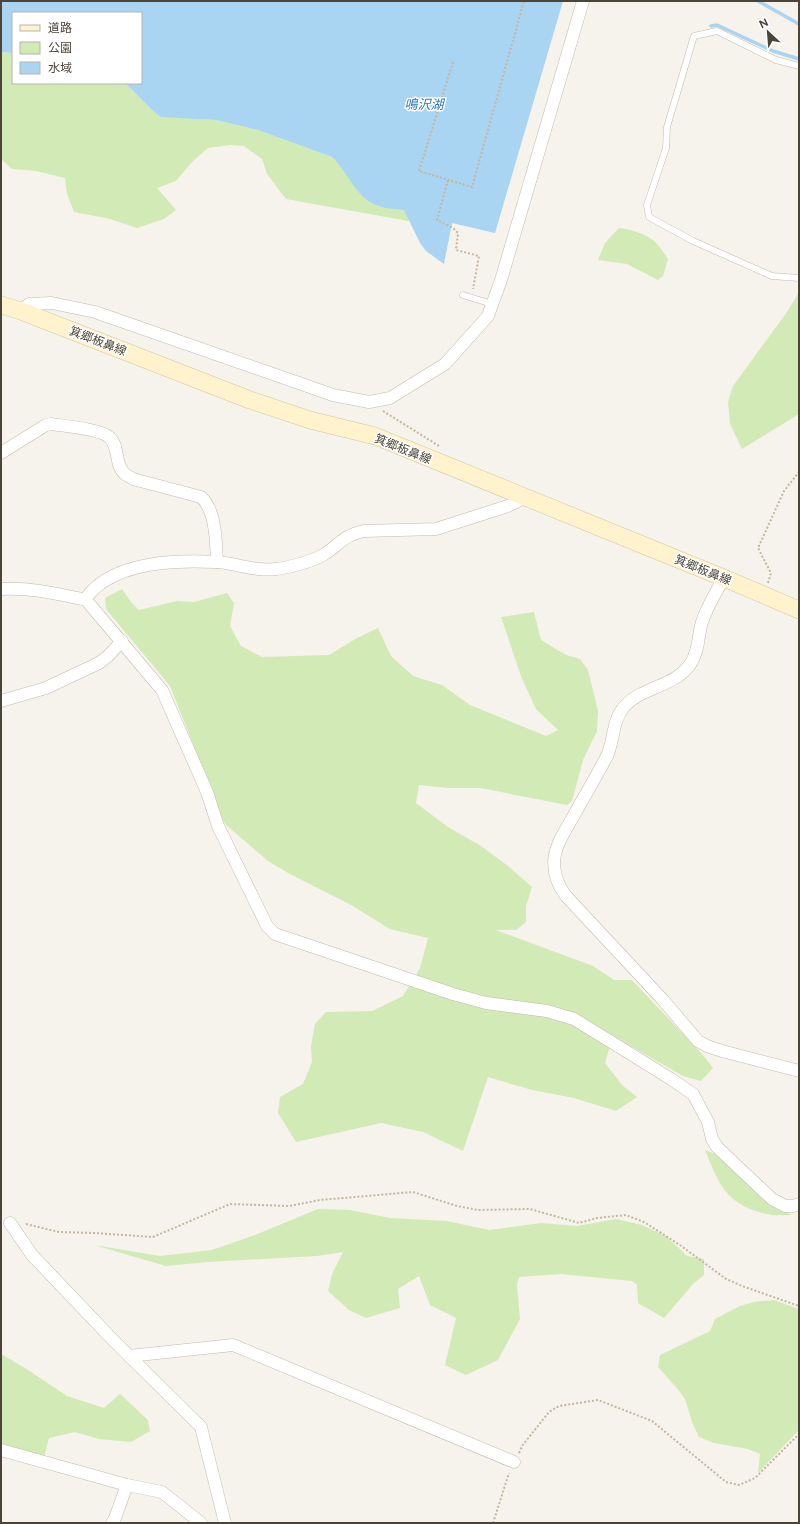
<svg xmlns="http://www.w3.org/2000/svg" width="800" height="1524" font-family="Figtree,'Noto Sans JP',sans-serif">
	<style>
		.green { fill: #d2eab5 }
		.water { fill: #a9d4f2 }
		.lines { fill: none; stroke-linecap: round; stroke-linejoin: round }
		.stream { stroke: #a9d4f2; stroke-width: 3.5 }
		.lane-casing { stroke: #c2bbae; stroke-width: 7 }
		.street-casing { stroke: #c2bbae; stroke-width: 13 }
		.secondary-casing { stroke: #d6c79b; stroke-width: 18 }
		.path { stroke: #c4b79f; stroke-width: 2; stroke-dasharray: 2 2; stroke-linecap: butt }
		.lane { stroke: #fff; stroke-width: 6 }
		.street { stroke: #fff; stroke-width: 12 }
		.secondary { stroke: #fff3cd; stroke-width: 17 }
		.labels { text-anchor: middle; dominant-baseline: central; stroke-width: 3; stroke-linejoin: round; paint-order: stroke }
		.street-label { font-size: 12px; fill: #4b4439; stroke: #fff }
		.water-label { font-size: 13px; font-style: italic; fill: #2e7ab2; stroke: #fff }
	</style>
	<rect width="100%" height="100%" fill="#f6f3ec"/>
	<!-- green -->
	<g class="green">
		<path d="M1,52L13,53V83H125L152,110L198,119L216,120L258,130L332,157L378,206L404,210L414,222L286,199L267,174L262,159L244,146L230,145L208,148L192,162L176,181L157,188L176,210L164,219L137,228L110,219L74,212L67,194L65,178L36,171L12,169L1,159Z"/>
		<path d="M619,228C630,229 646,234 654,241C660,246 664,254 668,259L663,276L658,280L627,264L598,260L605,243Z"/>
		<path d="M798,294L799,295V414L742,449L730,424L728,402L733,386L787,312Z"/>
		<path d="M122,589L131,602L139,610L177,601L194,602L227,593L234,603L230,626L241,646L262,657L329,655L357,638L378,628L391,656L413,676L442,685L470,705L546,736L558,730L536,709L522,679L501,617L534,612L541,640L566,655L580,659L588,670L598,711L597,731L583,760L572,801L567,805L480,788H447L419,785L416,803L448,827L481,846L508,866L532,887L526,906V922L516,930H496L593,966L614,980H632L703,1055L713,1068L701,1081L683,1076L613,1036L605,1063L622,1085L637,1097L616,1111L574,1098L532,1090L488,1077L463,1151L423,1132L381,1123L296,1142L278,1113L280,1097L303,1084L312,1062L311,1046L315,1024L326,1012L372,1011L403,996L420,968L428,938L390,929L351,905L288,873L268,861L225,824L170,686L106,609L105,598Z"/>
		<path d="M705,1150L715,1154L771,1205L792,1215C769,1217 744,1211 728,1194C717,1182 711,1164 705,1150Z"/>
		<path d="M318,1209L350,1210L390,1218L447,1221L489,1230L541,1223L577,1226L616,1219L642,1225L666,1236L687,1256L704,1259V1275L693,1284L664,1318L638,1303L637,1285L632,1281L561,1274L519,1277L517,1285L520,1319L498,1360L466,1375L445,1365L456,1318L430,1305L419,1276L398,1289L400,1308L366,1318L349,1310L328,1291L332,1274L343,1252L317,1256L208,1262L166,1266L94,1245L160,1256L212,1250L255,1235Z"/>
		<path d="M774,1300L799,1309V1430L758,1473L760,1454L748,1449L714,1443L699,1437L692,1422L685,1399L676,1387L658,1367L660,1355L710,1331L715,1319L740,1306L754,1302Z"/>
		<path d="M1,1354L25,1368L67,1396L104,1408L120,1394L148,1420L150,1431L131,1442L99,1439L75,1432L49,1438L44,1457L3,1446L1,1431Z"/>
	</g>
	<!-- water -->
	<path class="water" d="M1,1H563L495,233L452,223L444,264L426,251L420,243L404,210C396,209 387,209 379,206C357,200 348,172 332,157L258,130L216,120L161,117L152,110L125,83H141V13H13V53L1,52Z"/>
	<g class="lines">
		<!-- stream -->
		<g class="stream">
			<path d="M758,1L799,24"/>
			<path d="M711,26L717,25L773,51L799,59"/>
		</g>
		<!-- lane casing -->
		<g class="lane-casing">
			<g id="lane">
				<path d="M799,66L776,60L717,31L694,36L667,127L666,148L647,205L649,217L693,241L772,276L799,278"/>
				<path d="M463,295L492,304"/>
			</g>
		</g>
		<!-- street casing -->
		<g class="street-casing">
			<g id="street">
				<path d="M21,311L29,304L52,303L95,312L333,395L369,402L390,398L445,364L488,316L501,280L583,1"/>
				<path d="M1,453L46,425L51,424C65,426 100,429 109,437C120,446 114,465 125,474C127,476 131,477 133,479L201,497C216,510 216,542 217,562"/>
				<path d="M524,498L508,506L436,529L364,531C341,536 340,545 323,555C313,561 288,568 276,569C257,572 236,563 216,562C178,560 125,561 95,588C91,592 87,595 86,600L162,690L207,792L218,826L267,926L275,934L453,994L486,1003L547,1011L574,1019L671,1079L693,1094L708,1122L712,1139L717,1147L772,1199L785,1206H793L799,1204"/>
				<path d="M724,578C716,592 707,607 702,622C698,635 699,651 691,663C676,687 642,686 624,707C612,721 614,741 607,756C596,777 584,797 573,817C565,831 555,845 554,862C554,874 558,886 566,896L663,1000L698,1041L707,1046L722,1051L799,1071"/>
				<path d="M1,589C30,587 58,594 86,600"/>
				<path d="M1,701L46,688L99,663L107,657L122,641"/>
				<path d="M10,1223L32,1255L112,1339L201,1427L225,1523"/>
				<path d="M129,1356L233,1345L514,1462"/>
				<path d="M1,1450L127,1485L162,1492L201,1523"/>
				<path d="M112,1523L115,1518L127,1485"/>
			</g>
		</g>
		<!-- secondary casing -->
		<g class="secondary-casing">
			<path id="secondary" d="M1,305L21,311L250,400L310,420L375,436L724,578L799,610"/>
		</g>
		<!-- path -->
		<g class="path">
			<path d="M453,62L419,171L472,187L524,1"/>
			<path d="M448,180L437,220L453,228L458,233L456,250L479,256L473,289"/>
			<path d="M383,411L439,446"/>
			<path d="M768,583L771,573L758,548L784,491L799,472"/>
			<path d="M26,1224L59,1232L94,1233L153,1237L230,1204L289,1206L320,1200L413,1192L457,1206L478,1210L530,1209L579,1223L597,1218L626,1215L644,1222L680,1245L726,1279L742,1286L799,1306"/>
			<path d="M519,1453L522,1446L549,1412L559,1406L598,1400L652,1421L726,1482L739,1485L755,1478L799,1434"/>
			<path d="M493,1523L509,1473"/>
		</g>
		<!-- lane -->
		<use href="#lane" class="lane"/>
		<!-- street -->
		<use href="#street" class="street"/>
		<!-- secondary -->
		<use href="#secondary" class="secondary"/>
	</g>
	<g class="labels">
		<!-- street labels -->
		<g class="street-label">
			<text transform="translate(98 341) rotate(21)">箕郷板鼻線</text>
			<text transform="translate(403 449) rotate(22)">箕郷板鼻線</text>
			<text transform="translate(703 570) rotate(22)">箕郷板鼻線</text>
		</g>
		<!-- water labels -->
		<g class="water-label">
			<text x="424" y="104">鳴沢湖</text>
		</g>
	</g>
	<!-- border -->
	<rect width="800" height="1524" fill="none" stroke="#4b4439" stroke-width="4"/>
	<!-- legend -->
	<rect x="12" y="12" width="130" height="72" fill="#ffffff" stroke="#b7b4b0"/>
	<rect x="20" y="25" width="20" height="6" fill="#fff3cd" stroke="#b7b4b0"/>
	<text x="48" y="32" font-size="12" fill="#4b4439">道路</text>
	<rect x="20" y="42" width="20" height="12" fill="#d2eab5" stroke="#b7b4b0"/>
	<text x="48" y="52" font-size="12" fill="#4b4439">公園</text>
	<rect x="20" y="62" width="20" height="12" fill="#a9d4f2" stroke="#b7b4b0"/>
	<text x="48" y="72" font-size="12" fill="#4b4439">水域</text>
	<!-- north arrow -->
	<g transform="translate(768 32) rotate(334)" stroke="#ffffff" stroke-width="3" paint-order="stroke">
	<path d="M0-3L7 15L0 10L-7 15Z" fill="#4b4439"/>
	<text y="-6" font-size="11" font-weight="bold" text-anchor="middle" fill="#4b4439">N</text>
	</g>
</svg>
